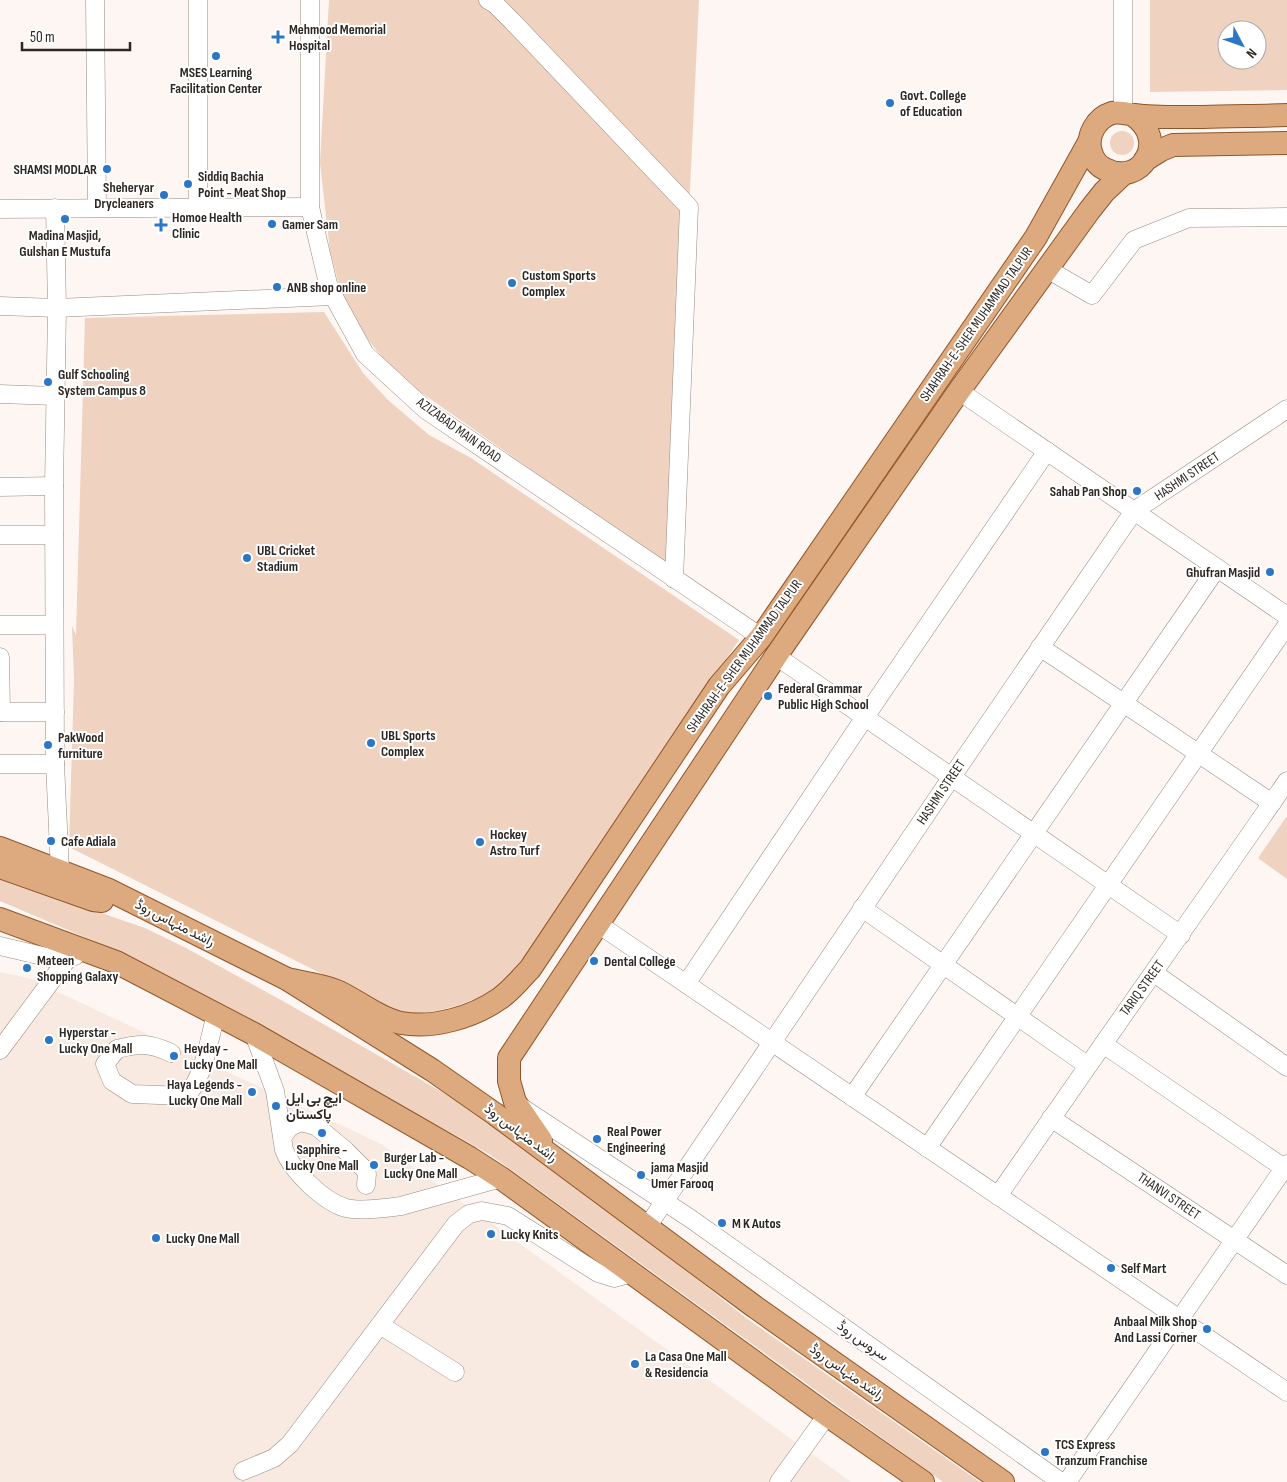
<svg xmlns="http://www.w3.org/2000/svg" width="1287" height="1482" font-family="'Sofia Sans Condensed',Vazirmatn,sans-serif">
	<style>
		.built { fill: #f8eae1 }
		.green { fill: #efd2bf; fill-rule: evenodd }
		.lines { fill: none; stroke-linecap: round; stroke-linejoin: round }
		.minor-casing { stroke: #998b82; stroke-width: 19 }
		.major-casing { stroke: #915628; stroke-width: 24 }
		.minor { stroke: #fff; stroke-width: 18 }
		.major { stroke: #dda97f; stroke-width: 22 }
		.poi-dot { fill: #2b76c6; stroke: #fff; stroke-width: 2 }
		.labels { text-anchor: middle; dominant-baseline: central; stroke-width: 4; stroke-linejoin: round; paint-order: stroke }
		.poi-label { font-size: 14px; font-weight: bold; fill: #2e2824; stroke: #fff; text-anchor: start }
		.street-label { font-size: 14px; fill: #2e2824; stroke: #fff }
	</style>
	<rect width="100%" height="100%" fill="#fdf6f2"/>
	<!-- built -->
	<path class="built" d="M0,972L36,980L58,992L381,1144L851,1482H0Z"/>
	<!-- green -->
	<g class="green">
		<path d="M329,0H699L672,568L399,377L347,315L330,251L320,163Z"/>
		<path d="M1150,0H1287V90L1150,92ZM1227,30H1257V60H1227Z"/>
		<circle cx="1122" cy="143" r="12"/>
		<path d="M324,312L363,373L388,400L429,435L471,458L739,640L529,951C517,965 505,982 489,992C469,1004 427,1016 404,1013C392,1012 373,1000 362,994L69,847L74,679L72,626L76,635L85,318Z"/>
		<path d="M1287,816V879L1258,858Z"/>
		<path d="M0,878L145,928L186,948L290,1005L477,1112L683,1268L746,1318L980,1482H943L492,1156L468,1142L404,1107L328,1068L129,956L0,901Z"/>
	</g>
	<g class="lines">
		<!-- minor casing -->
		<g class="minor-casing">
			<g id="minor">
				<path d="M95,0L97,208"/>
				<path d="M310,0V207L329,288L365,354L426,410L761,637"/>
				<path d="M488,0L495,4L512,21L689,207L674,579"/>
				<path d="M1123,0V112"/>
				<path d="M198,207V0"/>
				<path d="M55,208L57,308L54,486L55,764L60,871"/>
				<path d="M0,209L310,207"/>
				<path d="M1047,269L1092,295L1134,240L1189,218L1287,217"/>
				<path d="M0,306L57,308L333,296"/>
				<path d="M959,391L1287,616"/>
				<path d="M0,394L55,396"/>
				<path d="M0,487L54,486"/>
				<path d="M0,535H54"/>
				<path d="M0,625H54"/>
				<path d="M1040,647L1272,803"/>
				<path d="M776,656L1181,935"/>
				<path d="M0,657L1,712"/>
				<path d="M0,712H55"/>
				<path d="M0,764H55"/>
				<path d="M862,908L1087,1065"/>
				<path d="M598,924L1287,1392"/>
				<path d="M0,946L55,959L75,956"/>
				<path d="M1154,973L1287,1067"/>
				<path d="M686,984L865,717L1047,451"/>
				<path d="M254,1034L275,1091L284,1150C292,1171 324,1202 346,1208C359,1211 387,1208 401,1206L501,1178"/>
				<path d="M1103,1044L1287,1170"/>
				<path d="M0,1050L69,957"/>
				<path d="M171,1053C150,1043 140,1043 117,1049L105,1064L112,1081L132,1094L186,1096C204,1078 209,1039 216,1014"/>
				<path d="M852,1097L1217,568"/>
				<path d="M521,1107L691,1219L1061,1482"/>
				<path d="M1051,1118L1287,1275"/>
				<path d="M283,1136L290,1127L301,1122L316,1126L346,1151L365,1170L367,1174L366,1185"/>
				<path d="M927,1148L1287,625"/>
				<path d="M998,1196C1093,1057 1191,920 1287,781"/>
				<path d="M647,1227L951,778L1134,511L1287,409"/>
				<path d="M380,1325L455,1372"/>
				<path d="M243,1471L274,1458L290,1444L456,1224L469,1214L482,1211L508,1216L598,1273L614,1278L632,1273"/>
				<path d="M779,1482L827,1415"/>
				<path d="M1067,1482L1287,1164"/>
			</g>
		</g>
		<!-- major casing -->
		<g class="major-casing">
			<g id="major">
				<path d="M1133,115C1170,140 1141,188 1105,169C1098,166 1093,159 1091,152C1086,136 1096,118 1112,113C1120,111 1127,114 1134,115C1157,118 1180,117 1203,117C1231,116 1259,116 1287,115"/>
				<path d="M1145,160L1161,150L1173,145L1287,143"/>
				<path d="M0,848L109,890L287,979L432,1070L495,1114L755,1307L1003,1482"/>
				<path d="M0,867L93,900L102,901"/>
				<path d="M0,919L116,962L254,1034L470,1158L501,1178L827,1415L923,1482"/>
				<path d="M287,979C304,983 324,985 339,992C358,1001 380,1019 401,1023C433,1029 473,1017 499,999C511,991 520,979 530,969L719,686L761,637L1036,237L1089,142"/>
				<path d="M541,1140L515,1102L509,1081V1058L776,656L959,391L1089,211L1104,192L1122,175"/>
			</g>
		</g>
		<!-- minor -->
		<use href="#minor" class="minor"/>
		<!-- major -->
		<use href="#major" class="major"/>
	</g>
	<!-- markers -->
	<g class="poi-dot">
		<path d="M275.5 29.5h5v5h5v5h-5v5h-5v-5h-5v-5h5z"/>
		<circle cx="216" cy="56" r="5"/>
		<circle cx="890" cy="103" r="5"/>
		<circle cx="107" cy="169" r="5"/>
		<circle cx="188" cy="184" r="5"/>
		<circle cx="164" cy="195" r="5"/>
		<circle cx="65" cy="219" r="5"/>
		<circle cx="272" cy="224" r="5"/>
		<path d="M158.5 217.5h5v5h5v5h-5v5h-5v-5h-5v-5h5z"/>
		<circle cx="512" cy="283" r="5"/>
		<circle cx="277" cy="287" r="5"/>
		<circle cx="48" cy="382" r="5"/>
		<circle cx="1137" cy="491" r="5"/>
		<circle cx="247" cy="558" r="5"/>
		<circle cx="1270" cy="572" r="5"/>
		<circle cx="768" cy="696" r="5"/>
		<circle cx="371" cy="743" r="5"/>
		<circle cx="48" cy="745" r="5"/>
		<circle cx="51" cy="841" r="5"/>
		<circle cx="480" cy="842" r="5"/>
		<circle cx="594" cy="961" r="5"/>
		<circle cx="27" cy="968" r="5"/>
		<circle cx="49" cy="1040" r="5"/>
		<circle cx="174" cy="1056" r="5"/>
		<circle cx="252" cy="1092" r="5"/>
		<circle cx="276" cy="1106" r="5"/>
		<circle cx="322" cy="1133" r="5"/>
		<circle cx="597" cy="1139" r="5"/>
		<circle cx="374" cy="1165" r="5"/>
		<circle cx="641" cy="1175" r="5"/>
		<circle cx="722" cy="1223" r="5"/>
		<circle cx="491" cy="1234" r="5"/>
		<circle cx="156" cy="1238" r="5"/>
		<circle cx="1111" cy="1268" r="5"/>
		<circle cx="1207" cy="1329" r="5"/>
		<circle cx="635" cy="1364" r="5"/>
		<circle cx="1045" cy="1452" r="5"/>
	</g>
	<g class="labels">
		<!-- poi labels -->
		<g class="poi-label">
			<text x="289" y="29">Mehmood Memorial<tspan x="289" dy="16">Hospital</tspan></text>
			<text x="216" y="72" text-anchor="middle">MSES Learning<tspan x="216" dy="16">Facilitation Center</tspan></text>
			<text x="900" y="95">Govt. College<tspan x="900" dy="16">of Education</tspan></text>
			<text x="97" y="169" text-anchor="end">SHAMSI MODLAR</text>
			<text x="198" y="176">Siddiq Bachia<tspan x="198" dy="16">Point - Meat Shop</tspan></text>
			<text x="154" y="187" text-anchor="end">Sheheryar<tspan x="154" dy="16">Drycleaners</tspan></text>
			<text x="172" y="217">Homoe Health<tspan x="172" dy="16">Clinic</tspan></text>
			<text x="282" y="224">Gamer Sam</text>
			<text x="65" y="235" text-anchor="middle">Madina Masjid,<tspan x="65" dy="16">Gulshan E Mustufa</tspan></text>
			<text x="522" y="275">Custom Sports<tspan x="522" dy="16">Complex</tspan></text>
			<text x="287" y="287">ANB shop online</text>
			<text x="58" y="374">Gulf Schooling<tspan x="58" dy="16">System Campus 8</tspan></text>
			<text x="1127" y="491" text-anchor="end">Sahab Pan Shop</text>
			<text x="257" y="550">UBL Cricket<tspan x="257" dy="16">Stadium</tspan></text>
			<text x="1260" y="572" text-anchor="end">Ghufran Masjid</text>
			<text x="778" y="688">Federal Grammar<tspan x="778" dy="16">Public High School</tspan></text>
			<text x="381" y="735">UBL Sports<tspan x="381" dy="16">Complex</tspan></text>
			<text x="58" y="737">PakWood<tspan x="58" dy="16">furniture</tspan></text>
			<text x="490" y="834">Hockey<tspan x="490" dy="16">Astro Turf</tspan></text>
			<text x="61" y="841">Cafe Adiala</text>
			<text x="37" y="960">Mateen<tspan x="37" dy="16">Shopping Galaxy</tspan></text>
			<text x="604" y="961">Dental College</text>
			<text x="59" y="1032">Hyperstar -<tspan x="59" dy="16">Lucky One Mall</tspan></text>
			<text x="184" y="1048">Heyday -<tspan x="184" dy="16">Lucky One Mall</tspan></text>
			<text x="242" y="1084" text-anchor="end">Haya Legends -<tspan x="242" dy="16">Lucky One Mall</tspan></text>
			<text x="286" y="1098">ایچ بی ایل<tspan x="286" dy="16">پاکستان</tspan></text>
			<text x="607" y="1131">Real Power<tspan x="607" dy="16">Engineering</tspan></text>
			<text x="322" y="1149" text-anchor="middle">Sapphire -<tspan x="322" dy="16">Lucky One Mall</tspan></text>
			<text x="384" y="1157">Burger Lab -<tspan x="384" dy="16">Lucky One Mall</tspan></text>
			<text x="651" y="1167">jama Masjid<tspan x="651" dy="16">Umer Farooq</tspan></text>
			<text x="732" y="1223">M K Autos</text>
			<text x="501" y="1234">Lucky Knits</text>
			<text x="166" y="1238">Lucky One Mall</text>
			<text x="1121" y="1268">Self Mart</text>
			<text x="1197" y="1321" text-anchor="end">Anbaal Milk Shop<tspan x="1197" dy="16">And Lassi Corner</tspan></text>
			<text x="645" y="1356">La Casa One Mall<tspan x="645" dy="16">&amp; Residencia</tspan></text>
			<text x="1055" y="1444">TCS Express<tspan x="1055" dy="16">Tranzum Franchise</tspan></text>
		</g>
		<!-- street labels -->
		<g class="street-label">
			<text transform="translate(976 324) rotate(-55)">SHAHRAH-E-SHER MUHAMMAD TALPUR</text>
			<text transform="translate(459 430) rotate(36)">AZIZABAD MAIN ROAD</text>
			<text transform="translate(1187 476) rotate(-34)">HASHMI STREET</text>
			<text transform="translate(744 656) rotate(-54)">SHAHRAH-E-SHER MUHAMMAD TALPUR</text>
			<text transform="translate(941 792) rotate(-56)">HASHMI STREET</text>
			<text transform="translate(175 923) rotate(27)">راشد منہاس روڈ</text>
			<text transform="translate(1142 988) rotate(-54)">TARIQ STREET</text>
			<text transform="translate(521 1133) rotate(37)">راشد منہاس روڈ</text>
			<text transform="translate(1169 1196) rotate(34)">THANVI STREET</text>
			<text transform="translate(863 1341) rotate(35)">سروس روڈ</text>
			<text transform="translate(847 1372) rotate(35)">راشد منہاس روڈ</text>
		</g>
	</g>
	<!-- north arrow -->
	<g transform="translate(1242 45) rotate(131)"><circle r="24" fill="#ffffff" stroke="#aba9a7"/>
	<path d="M0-4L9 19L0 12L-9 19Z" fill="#2b76c6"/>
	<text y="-8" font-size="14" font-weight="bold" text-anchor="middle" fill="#2e2824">N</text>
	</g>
	<!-- scale -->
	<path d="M22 42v8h108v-8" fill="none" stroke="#2e2824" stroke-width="2.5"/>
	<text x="30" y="42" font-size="15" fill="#2e2824" stroke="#ffffff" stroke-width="4" paint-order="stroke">50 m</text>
</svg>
